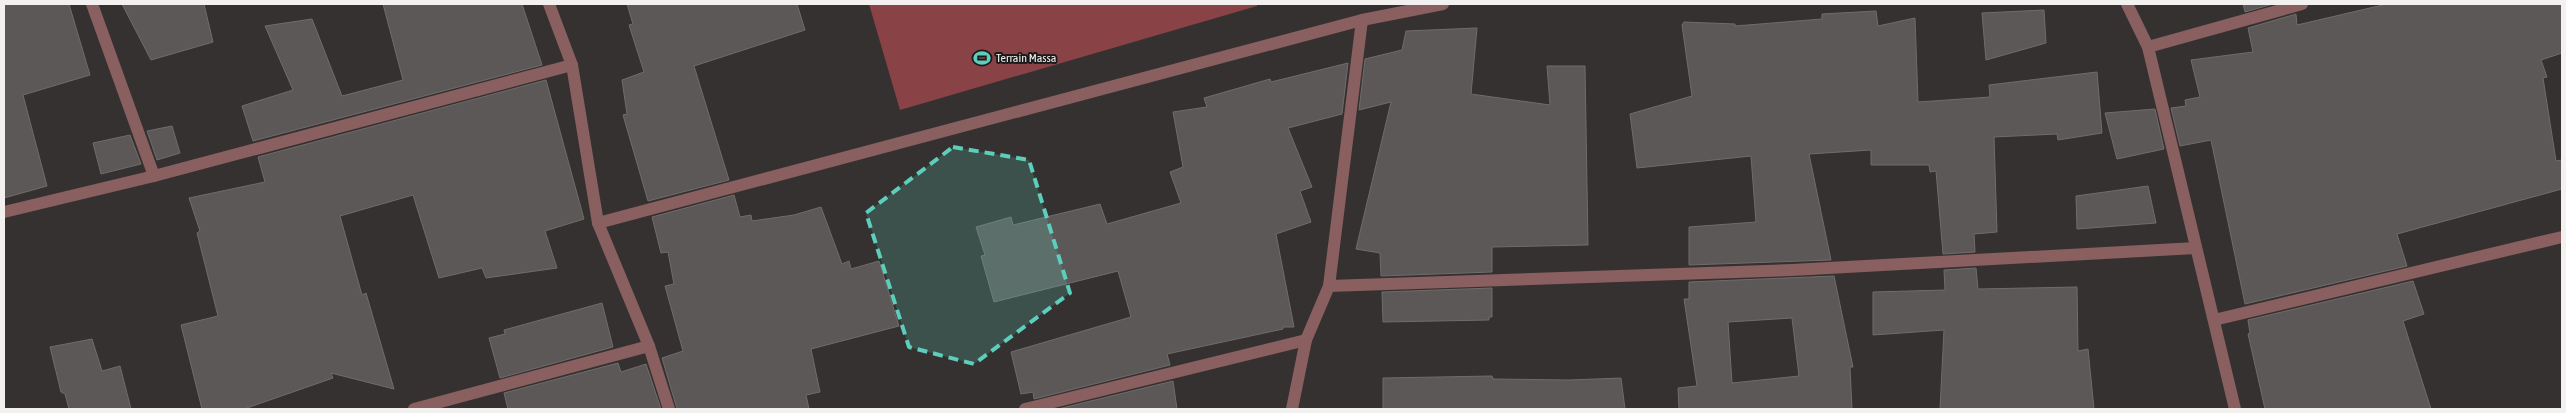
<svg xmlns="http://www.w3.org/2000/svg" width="2566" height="413" font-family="'Asap Condensed',sans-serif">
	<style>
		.green { fill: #894346 }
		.building { fill: #5d5858; stroke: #716c6c; fill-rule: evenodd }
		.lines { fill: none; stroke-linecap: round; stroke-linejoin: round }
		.minor { stroke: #895f5f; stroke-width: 12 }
		.marked { fill: #5ccebb; fill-opacity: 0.2; stroke: #5ccebb; stroke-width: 4; stroke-dasharray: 10 6; stroke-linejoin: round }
		.labels { text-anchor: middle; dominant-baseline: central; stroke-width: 4; stroke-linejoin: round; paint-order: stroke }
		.poi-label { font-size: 12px; fill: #f3f0f0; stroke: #1b1919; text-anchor: start }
	</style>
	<rect width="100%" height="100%" fill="#353131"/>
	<!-- green -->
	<path class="green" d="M869,4H1257V6L900,110Z"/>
	<!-- building -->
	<g class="building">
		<path d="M4,4H69L90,75L23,95L47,186L4,198Z"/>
		<path d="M122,4H204L213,42L151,60Z"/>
		<path d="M383,4H522L542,65L253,141L242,106L293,90L265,26L312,19L342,96L403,80Z"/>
		<path d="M627,4H797L805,30L694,66L729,180L648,201L623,115L627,114L622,80L644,72L629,25L633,24Z"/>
		<path d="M2243,4H2273L2245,12Z"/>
		<path d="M2387,4H2562V53L2541,60L2547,77L2543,78L2556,161L2562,160V189L2397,234L2407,266L2245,304L2211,140L2180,146L2171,108L2186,106L2185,100L2200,97L2191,60L2253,52L2248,28L2296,14L2297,25Z"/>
		<path d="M2044,10L2046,43L1986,60L1982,13Z"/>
		<path d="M1876,11L1878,26L1915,18L1918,102L1990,97L1989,85L2097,72L2102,133L2058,140L2057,134L1994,137L1997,232L1974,234L1975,252L1943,254L1936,171L1930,172L1929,165H1871V150L1809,154L1831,260L1689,265V227L1756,222L1751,156L1637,168L1630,114L1692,96L1682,25L1684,22L1735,24V26L1822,19V14Z"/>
		<path d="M1477,28L1471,94L1550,105L1547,66H1585L1588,245L1492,247V272L1381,276L1380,253L1356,249L1391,102L1359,110L1365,59L1402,50L1406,31Z"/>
		<path d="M1348,63L1342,114L1288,128L1312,187L1300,191L1311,222L1276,234L1294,327H1283V329L1167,354L1170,365L1034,399L1033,392L1021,394L1011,352L1131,317L1118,271L994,302L981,256L985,255L976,227L1011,217L1013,225L1100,204L1107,224L1181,203L1170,172L1183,167L1173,112L1207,107L1204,98L1270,79L1271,82Z"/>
		<path d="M546,80L584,219L545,231L557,268L486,278L482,268L439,278L413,195L340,216L362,295L366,293L394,389L331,373L333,378L244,409H202L181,325L218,316L197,233L200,231L189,198L265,182L258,157Z"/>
		<path d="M2155,109L2164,149L2117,159L2105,113Z"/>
		<path d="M172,126L180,153L157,160L147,131Z"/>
		<path d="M130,135L141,164L101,174L93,143Z"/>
		<path d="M2148,186L2156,223L2077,229L2076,196Z"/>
		<path d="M734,195L740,217L751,215L752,221L794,215L821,207L842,264L849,261L851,269L879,261L899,326L811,349L820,392L806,395L809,409H677L662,358L683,351L665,286L674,284L668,252L661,253L652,217Z"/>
		<path d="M1976,268L1978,289L2077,287L2078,351L2088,349L2094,409H1940L1944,330L1873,335V292L1945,290L1944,270Z"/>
		<path d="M1834,276L1853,367H1850L1852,409H1679L1678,388L1697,386L1684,299H1689V282ZM1792,318L1799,376L1732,383L1728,322Z"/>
		<path d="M2413,281L2424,314L2403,321L2431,409H2265L2248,334L2250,333L2248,320Z"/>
		<path d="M1492,288V317H1489V320L1383,322L1382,292Z"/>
		<path d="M602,303L613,347L500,378L489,338L505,334L504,330Z"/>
		<path d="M92,339L102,371L120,366L131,409H69L65,394L61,392L50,347Z"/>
		<path d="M618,363L621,372L646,364L661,409H508L504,393Z"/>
		<path d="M1492,376L1493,379L1569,380L1621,378L1625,409H1383V378Z"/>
		<path d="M1173,381L1177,409H1058Z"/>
	</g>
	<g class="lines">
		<!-- minor -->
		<g class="minor">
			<path d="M92,4L154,176"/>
			<path d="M549,4L572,65L598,223L649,346L669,409"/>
			<path d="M2127,4L2148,47L2235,409"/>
			<path d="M2148,47L2302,4"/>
			<path d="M4,212L154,176L572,65"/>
			<path d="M598,223L1362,20L1443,4"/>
			<path d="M1329,286L1792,270L2196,248"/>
			<path d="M2214,320L2562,237"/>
			<path d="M414,409L649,346"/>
			<path d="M1025,409L1306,340"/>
			<path d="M1292,409L1306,340L1329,286L1362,20"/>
		</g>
	</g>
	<!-- marked area -->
	<path class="marked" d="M953,147L1029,160L1070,293L974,364L909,347L866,213Z"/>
	<!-- icons -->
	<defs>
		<g id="stadium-bare" transform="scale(1.35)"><path d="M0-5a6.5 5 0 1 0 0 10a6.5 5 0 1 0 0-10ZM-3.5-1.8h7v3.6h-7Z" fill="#5ccebb" stroke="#1b1919" stroke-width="2.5" paint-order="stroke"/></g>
	</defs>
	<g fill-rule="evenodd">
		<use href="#stadium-bare" x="982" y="58"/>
	</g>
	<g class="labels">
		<!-- poi labels -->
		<g class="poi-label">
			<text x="996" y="58">Terrain Massa</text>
		</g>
	</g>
	<!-- border -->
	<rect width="2566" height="413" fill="none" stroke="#f3f0f0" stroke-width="10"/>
</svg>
